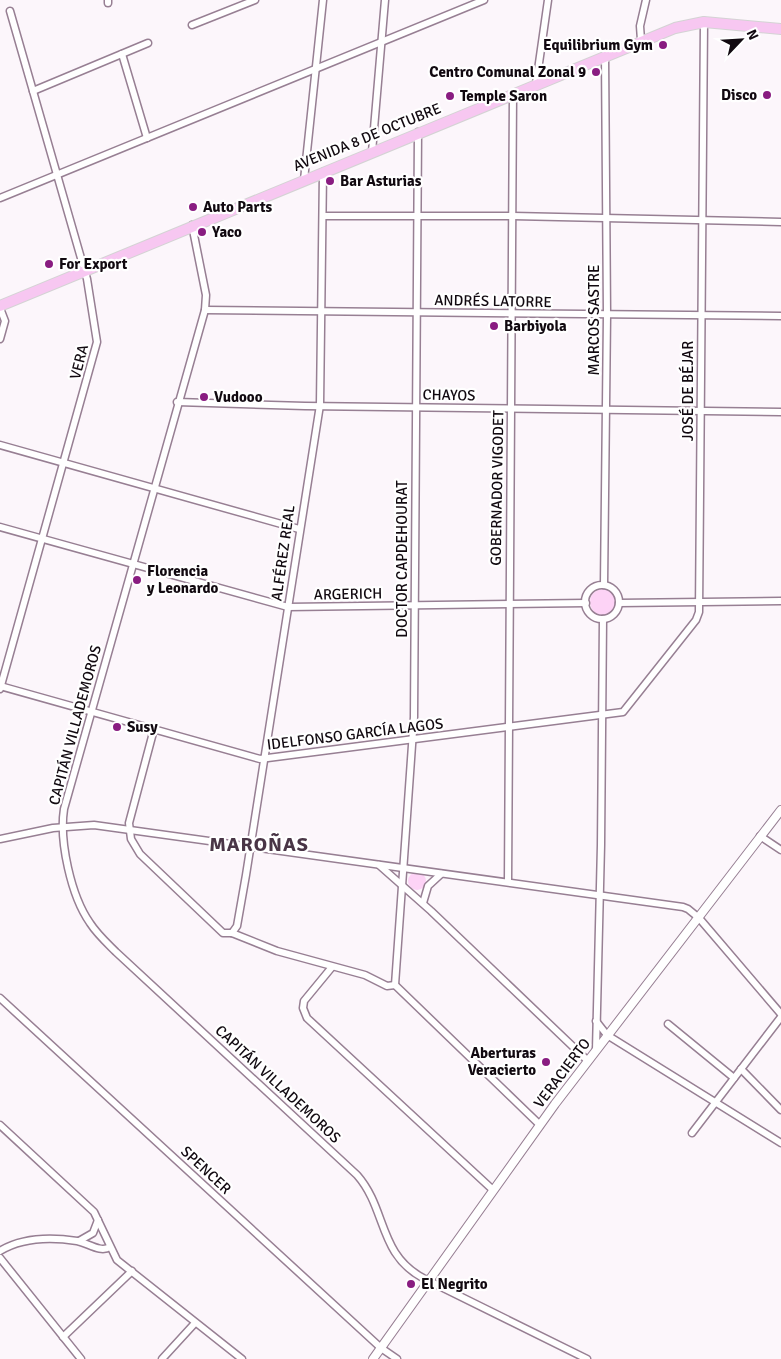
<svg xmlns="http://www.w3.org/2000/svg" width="781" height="1359" font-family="Signika,sans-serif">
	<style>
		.green { fill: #fdd3f6 }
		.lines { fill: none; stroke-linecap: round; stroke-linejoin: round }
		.minor-casing { stroke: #977f93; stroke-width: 9 }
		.tertiary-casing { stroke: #977f93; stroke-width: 10 }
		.primary-casing { stroke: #d4d3d4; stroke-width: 12 }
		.minor { stroke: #fff; stroke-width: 6 }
		.tertiary { stroke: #fff; stroke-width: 8 }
		.primary { stroke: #f7c7f1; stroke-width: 10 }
		.poi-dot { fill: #891c81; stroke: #fff; stroke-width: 2 }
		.labels { text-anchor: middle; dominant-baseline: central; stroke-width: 4.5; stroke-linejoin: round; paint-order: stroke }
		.poi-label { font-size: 15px; font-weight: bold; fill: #110910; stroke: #fff; text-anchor: start }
		.street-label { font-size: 15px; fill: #110910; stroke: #fff }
		.district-label { font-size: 20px; font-weight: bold; letter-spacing: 1px; fill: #493546; stroke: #fff }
	</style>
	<rect width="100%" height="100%" fill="#fcf6fb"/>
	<!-- green -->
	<g class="green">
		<circle cx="603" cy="602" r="13"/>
		<circle cx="417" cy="881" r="9"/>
	</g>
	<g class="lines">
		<!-- minor casing -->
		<g class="minor-casing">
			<g id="minor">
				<path d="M108,0V3"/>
				<path d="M192,25L255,0"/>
				<path d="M641,40L640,26L646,0"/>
				<path d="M122,54L147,138"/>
				<path d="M536,84L548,0"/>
				<path d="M33,91L148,43"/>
				<path d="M372,152L385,0"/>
				<path d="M304,180L323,0"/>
				<path d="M0,198L484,0"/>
				<path d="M323,216H513L781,222"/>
				<path d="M192,225L206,295L205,310L64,809C59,841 71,896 90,923C97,934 107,943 116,952L357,1175C387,1209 378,1254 423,1278L587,1359"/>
				<path d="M0,308L5,321L0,339"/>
				<path d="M205,310L781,316"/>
				<path d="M177,402L305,406L781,412"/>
				<path d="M0,445L299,529"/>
				<path d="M0,527L288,607L586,603"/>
				<path d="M604,585L607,315L605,55"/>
				<circle cx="602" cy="602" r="17"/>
				<path d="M619,603L781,601"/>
				<path d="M0,686L260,759L623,712L696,620L699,612L704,22"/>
				<path d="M0,689L97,342L87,279L10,11"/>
				<path d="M154,729L129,823L131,839L140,854L223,933H232L277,951L365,975L387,986L395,985"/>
				<path d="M760,836L781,850"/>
				<path d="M0,839L53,828L94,825L683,907L688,909L699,918L781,1014"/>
				<path d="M379,865L431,911L588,1061"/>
				<path d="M508,882L513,94"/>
				<path d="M423,903L428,886L441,874"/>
				<path d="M232,933L237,926L246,875L320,405L323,172"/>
				<path d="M332,967L304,1001L303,1008L307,1018L493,1190"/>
				<path d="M395,985L414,717L418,132"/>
				<path d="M395,985L540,1125"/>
				<path d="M0,998L381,1348L397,1359"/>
				<path d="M596,1021L607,1035L781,1143"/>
				<path d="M668,1024L734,1078"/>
				<path d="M596,1050L601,845L603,619"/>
				<path d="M741,1069L781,1110"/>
				<path d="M0,1125L94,1212L117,1260L242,1359"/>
				<path d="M692,1133L781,1017"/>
				<path d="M79,1241L93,1233L98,1220"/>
				<path d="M0,1251C23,1237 51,1237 77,1241C88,1243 100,1253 110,1247"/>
				<path d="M0,1258L81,1359"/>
				<path d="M63,1337L132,1271"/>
				<path d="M162,1359L195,1323"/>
			</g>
		</g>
		<!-- tertiary casing -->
		<g class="tertiary-casing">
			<path id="tertiary" d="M373,1359L555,1104L781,810"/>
		</g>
		<!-- primary casing -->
		<g class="primary-casing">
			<path id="primary" d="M0,306L675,28L704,22L781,29"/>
		</g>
		<!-- minor -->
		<use href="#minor" class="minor"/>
		<!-- tertiary -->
		<use href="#tertiary" class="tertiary"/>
		<!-- primary -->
		<use href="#primary" class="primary"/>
	</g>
	<!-- markers -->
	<g class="poi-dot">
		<circle cx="663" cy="45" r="5"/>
		<circle cx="596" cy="72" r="5"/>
		<circle cx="767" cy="95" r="5"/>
		<circle cx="450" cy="96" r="5"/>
		<circle cx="330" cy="181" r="5"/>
		<circle cx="193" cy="207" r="5"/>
		<circle cx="202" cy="232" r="5"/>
		<circle cx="49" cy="264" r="5"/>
		<circle cx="494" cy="326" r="5"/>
		<circle cx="204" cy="397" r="5"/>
		<circle cx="137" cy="580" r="5"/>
		<circle cx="117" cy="727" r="5"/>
		<circle cx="546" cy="1062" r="5"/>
		<circle cx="411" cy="1284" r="5"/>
	</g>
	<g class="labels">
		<!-- poi labels -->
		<g class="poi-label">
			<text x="653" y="45" text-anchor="end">Equilibrium Gym</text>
			<text x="586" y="72" text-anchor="end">Centro Comunal Zonal 9</text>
			<text x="757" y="95" text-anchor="end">Disco</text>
			<text x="460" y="96">Temple Saron</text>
			<text x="340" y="181">Bar Asturias</text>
			<text x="203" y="207">Auto Parts</text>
			<text x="212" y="232">Yaco</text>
			<text x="59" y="264">For Export</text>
			<text x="504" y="326">Barbiyola</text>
			<text x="214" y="397">Vudooo</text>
			<text x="147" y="571">Florencia<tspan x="147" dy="17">y Leonardo</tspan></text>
			<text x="127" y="727">Susy</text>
			<text x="536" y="1053" text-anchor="end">Aberturas<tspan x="536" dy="17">Veracierto</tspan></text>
			<text x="421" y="1284">El Negrito</text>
		</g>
		<!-- street labels -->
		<g class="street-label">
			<text transform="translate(367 137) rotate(-22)">AVENIDA 8 DE OCTUBRE</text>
			<text transform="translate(493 301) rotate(1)">ANDRÉS LATORRE</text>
			<text transform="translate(594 320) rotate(-90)">MARCOS SASTRE</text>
			<text transform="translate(79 362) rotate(-76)">VERA</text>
			<text transform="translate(688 391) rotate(-90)">JOSÉ DE BÉJAR</text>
			<text transform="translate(449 395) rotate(1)">CHAYOS</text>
			<text transform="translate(497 488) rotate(-89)">GOBERNADOR VIGODET</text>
			<text transform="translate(283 553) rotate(-82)">ALFÉREZ REAL</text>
			<text transform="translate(402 559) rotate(-90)">DOCTOR CAPDEHOURAT</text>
			<text transform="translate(348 594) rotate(-1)">ARGERICH</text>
			<text transform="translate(75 725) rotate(-75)">CAPITÁN VILLADEMOROS</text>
			<text transform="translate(355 734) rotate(-7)">IDELFONSO GARCÍA LAGOS</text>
			<text transform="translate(562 1073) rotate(-53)">VERACIERTO</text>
			<text transform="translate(278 1084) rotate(43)">CAPITÁN VILLADEMOROS</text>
			<text transform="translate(206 1170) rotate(43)">SPENCER</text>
		</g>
		<!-- district labels -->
		<g class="district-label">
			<text x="259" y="844">MAROÑAS</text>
		</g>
	</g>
	<!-- north arrow -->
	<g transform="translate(741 40) rotate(65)" stroke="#ffffff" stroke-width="4" paint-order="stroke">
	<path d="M0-4L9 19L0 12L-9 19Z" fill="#110910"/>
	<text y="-8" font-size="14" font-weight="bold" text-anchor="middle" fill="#110910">N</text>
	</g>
</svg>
